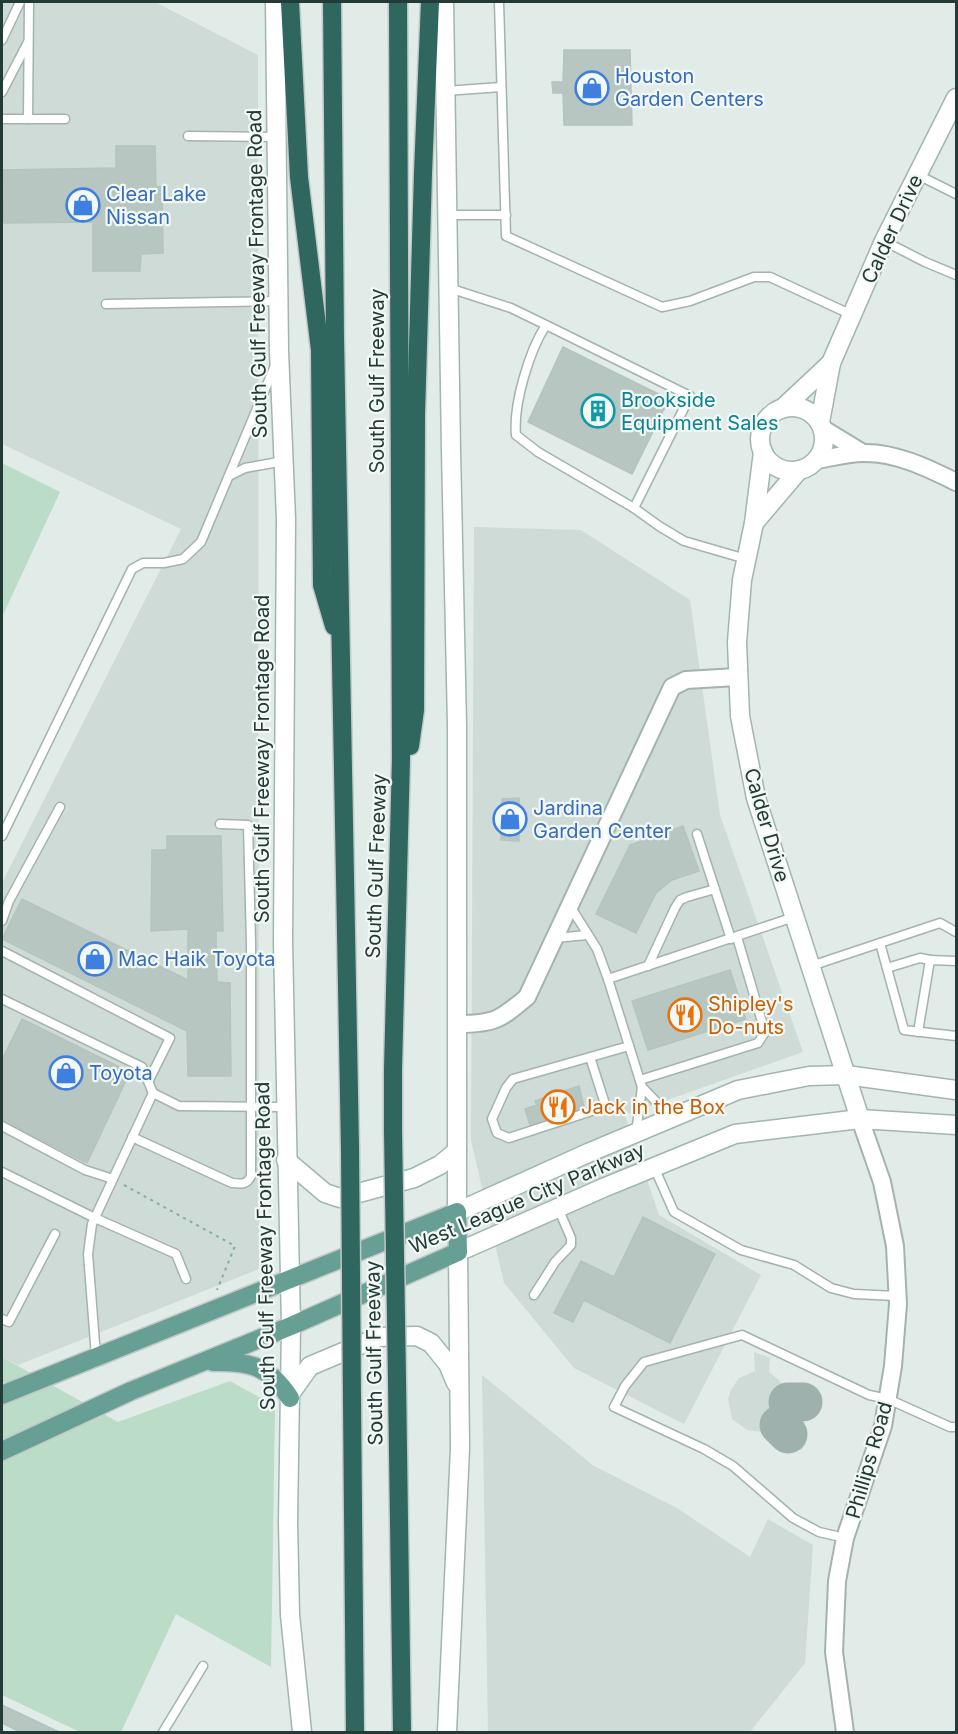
<svg xmlns="http://www.w3.org/2000/svg" width="958" height="1734" font-family="Inter,sans-serif">
	<style>
		.built { fill: #cfdbd6 }
		.green { fill: #bbdcc6 }
		.lines { fill: none; stroke-linecap: round; stroke-linejoin: round }
		.taxiway { stroke: #9fb1ac; stroke-width: 39 }
		.building { fill: #b7c6c0; stroke: #b4c4bf; stroke-width: 1.5 }
		.lane-casing { stroke: #a4b3ae; stroke-width: 11 }
		.street-casing { stroke: #a4b3ae; stroke-width: 20 }
		.secondary-casing { stroke: #a0b6b0; stroke-width: 21 }
		.primary-casing { stroke: #c1c8c7; stroke-width: 21 }
		.highway-casing { stroke: #c1c8c7; stroke-width: 21 }
		.path { stroke: #83aea3; stroke-width: 2; stroke-dasharray: 3 4.5; stroke-linecap: butt }
		.lane { stroke: #fff; stroke-width: 8 }
		.street { stroke: #fff; stroke-width: 16 }
		.secondary { stroke: #fff; stroke-width: 18 }
		.primary { stroke: #679f94; stroke-width: 18 }
		.highway { stroke: #2f665e; stroke-width: 18 }
		.highway-bridge-casing { stroke: #c1c8c7; stroke-width: 21; stroke-linecap: butt }
		.highway-bridge { stroke: #2f665e; stroke-width: 18 }
		.labels { text-anchor: middle; dominant-baseline: central; stroke-width: 4.5; stroke-linejoin: round; paint-order: stroke }
		.shop-label { font-size: 20px; fill: #366cbe; stroke: #f2f8f5; text-anchor: start }
		.street-label { font-size: 20px; fill: #223b36; stroke: #f2f8f5 }
		.culture-label { font-size: 20px; fill: #0d838f; stroke: #f2f8f5; text-anchor: start }
		.food-label { font-size: 20px; fill: #c56008; stroke: #f2f8f5; text-anchor: start }
	</style>
	<rect width="100%" height="100%" fill="#e1ebe7"/>
	<!-- built -->
	<g class="built">
		<path d="M2,2H155L258,55L259,1269L18,1365L2,1357V883L181,529L2,444Z"/>
		<path d="M474,527L581,530L690,600L720,815L803,1052L625,1115L659,1215L761,1275L684,1424L574,1368L504,1283L471,1140Z"/>
		<path d="M754,1352L770,1358L769,1372L783,1384L789,1397L802,1398L807,1393H814L819,1395L822,1404L820,1410L812,1414L804,1410L803,1407L789,1408L783,1421L791,1430L798,1432L804,1436L806,1444L801,1450H793L787,1447L784,1438L775,1428L762,1432L747,1430L732,1419L728,1399L731,1390L739,1378L755,1371Z"/>
		<path d="M482,1375L594,1466L677,1508L750,1557L768,1519L813,1545L805,1663L750,1732H488Z"/>
	</g>
	<!-- green -->
	<g class="green">
		<path d="M2,463L60,492L2,617Z"/>
		<path d="M2,1357L118,1422L230,1381L275,1406L271,1667L176,1614L121,1732H80L2,1695Z"/>
	</g>
	<g class="lines">
		<!-- taxiway -->
		<g class="taxiway">
			<path d="M788,1402H803"/>
			<path d="M779,1425L788,1434"/>
		</g>
	</g>
	<!-- building -->
	<g class="building">
		<path d="M564,50H630L632,125H564L563,93H553L552,82H563Z"/>
		<path d="M116,146H155L156,187L162,186L163,253L141,254L140,271H93V222L4,223L2,170L116,168Z"/>
		<path d="M563,347L669,399L632,474L528,422Z"/>
		<path d="M519,798V841L501,840L502,799Z"/>
		<path d="M683,826L699,871L672,880L656,893L636,933L596,914L630,845Z"/>
		<path d="M167,836H221L223,931H216L217,982L230,983L231,1076H188L187,1031L2,939L22,899L188,980V929L151,931L152,850H167Z"/>
		<path d="M730,970L746,1019L648,1050L632,1001Z"/>
		<path d="M22,1019L130,1072L87,1163L2,1120V1060Z"/>
		<path d="M579,1086L584,1107L530,1125L525,1109L537,1105L535,1101Z"/>
		<path d="M643,1217L715,1254L670,1343L584,1300L573,1322L554,1313L581,1261L614,1277Z"/>
		<path d="M2,1705L59,1732H20L2,1723Z"/>
	</g>
	<g class="lines">
		<!-- lane casing -->
		<g class="lane-casing">
			<g id="lane">
				<path d="M499,2L506,236L662,307L690,301L754,277H770L852,315"/>
				<path d="M2,40L20,2"/>
				<path d="M445,91L501,87"/>
				<path d="M2,92L28,42"/>
				<path d="M2,119H65"/>
				<path d="M28,119L29,2"/>
				<path d="M188,136L276,137"/>
				<path d="M918,175L956,194"/>
				<path d="M448,215H506"/>
				<path d="M884,241L925,262L956,275"/>
				<path d="M449,288L511,308L546,325C529,351 513,405 516,435L538,452L634,508L690,396L546,325"/>
				<path d="M106,304L278,301"/>
				<path d="M229,476L245,468L284,461"/>
				<path d="M634,508L659,526L684,541L746,559"/>
				<path d="M697,834L731,939"/>
				<path d="M2,836L132,569L143,563H164L183,559L201,542L274,368"/>
				<path d="M570,906L597,949L608,979"/>
				<path d="M2,921L9,901L60,807"/>
				<path d="M555,938L587,935"/>
				<path d="M880,943L904,1030L956,1036"/>
				<path d="M2,951L170,1038L149,1080"/>
				<path d="M648,966L675,908L680,900L687,897L715,889"/>
				<path d="M811,966L940,923L956,932"/>
				<path d="M887,968L920,958L930,960"/>
				<path d="M2,999L142,1067L153,1093L179,1106L285,1107"/>
				<path d="M918,1032L930,960L956,961"/>
				<path d="M590,1057L605,1104L601,1108L509,1138L497,1133L492,1119L506,1088L513,1079L629,1046"/>
				<path d="M640,1080L758,1043L765,1032L737,937"/>
				<path d="M642,1087L672,1118"/>
				<path d="M2,1126L85,1170L113,1179"/>
				<path d="M636,1133L642,1087L608,979L794,917"/>
				<path d="M132,1137L232,1183C241,1184 247,1185 251,1176V944L248,825L220,824"/>
				<path d="M654,1167L674,1212L741,1250L794,1265L831,1288L854,1294L897,1296"/>
				<path d="M2,1172L95,1218L176,1254L186,1279"/>
				<path d="M534,1295L555,1262L571,1245V1238L558,1208"/>
				<path d="M2,1319L9,1322L55,1234"/>
				<path d="M96,1356L88,1254L92,1224L153,1093"/>
				<path d="M845,1538L819,1532L793,1518L733,1466L704,1449L614,1407L625,1386L644,1362L742,1335L869,1395L888,1399L950,1427H956"/>
				<path d="M163,1732L203,1666"/>
			</g>
		</g>
		<!-- street casing -->
		<g class="street-casing">
			<g id="street">
				<path d="M822,428L863,453"/>
				<path d="M816,460C831,458 847,453 863,453C895,452 928,468 956,482"/>
				<path d="M458,1024C494,1024 500,1020 527,997L672,687L686,680L737,677"/>
				<path d="M845,1732L834,1652L837,1581L845,1538L883,1426L893,1366L898,1304L895,1246L882,1182L860,1119"/>
			</g>
		</g>
		<!-- secondary casing -->
		<g class="secondary-casing">
			<g id="secondary">
				<path d="M275,2L279,351L286,519L283,942L291,1326L288,1522L290,1615L302,1732"/>
				<path d="M444,2L451,450L457,725V1212L588,1153L738,1090L809,1076L846,1075L956,1090"/>
				<circle cx="792" cy="439" r="32"/>
				<path d="M783,408L831,363"/>
				<path d="M820,422L831,363L884,241L956,98"/>
				<path d="M763,452L754,523L742,580L737,642L740,716L756,798L860,1119"/>
				<path d="M754,523L799,470"/>
				<path d="M286,1160L325,1193L340,1198L414,1178L440,1165L457,1151"/>
				<path d="M290,1394L310,1366L379,1337L417,1336L431,1343L448,1364L456,1383"/>
				<path d="M447,1732L460,1448L458,1252L603,1188L735,1134L860,1119L956,1125"/>
			</g>
		</g>
		<!-- primary casing -->
		<g class="primary-casing">
			<g id="primary">
				<path d="M213,1362C250,1361 269,1366 290,1398"/>
				<path d="M2,1395L457,1212L458,1252L291,1326L131,1391L2,1451"/>
			</g>
		</g>
		<!-- highway casing -->
		<g class="highway-casing">
			<g id="highway">
				<path d="M290,2L299,177L320,350L322,585L334,626"/>
				<path d="M332,2L335,338L350,1148"/>
				<path d="M410,746L415,710L416,414L423,173L430,2"/>
				<path d="M393,1131V1069L401,759L398,2"/>
				<path d="M397,1380L402,1732"/>
				<path d="M352,1401L355,1732"/>
			</g>
		</g>
		<!-- path -->
		<path class="path" d="M124,1185L235,1246L217,1290"/>
		<!-- lane -->
		<use href="#lane" class="lane"/>
		<!-- street -->
		<use href="#street" class="street"/>
		<!-- secondary -->
		<use href="#secondary" class="secondary"/>
		<!-- primary -->
		<use href="#primary" class="primary"/>
		<!-- highway -->
		<use href="#highway" class="highway"/>
		<!-- highway-bridge casing -->
		<g class="highway-bridge-casing">
			<g id="highway-bridge">
				<path d="M393,1131L397,1380"/>
				<path d="M350,1148L352,1401"/>
			</g>
		</g>
		<!-- highway-bridge -->
		<use href="#highway-bridge" class="highway-bridge"/>
	</g>
	<!-- icons -->
	<defs>
		<g id="shop-ring" transform="scale(1.725)"><circle r="9.5" fill="#f2f8f5" stroke="#3f7fe0" stroke-width="1.5"/><path d="M-5-2.5h2.3a2.7 3.5 0 0 1 5.4 0H5L5.5 6h-11ZM-1.5-2.5h3a1.5 2.3 0 0 0-3 0Z" fill="#3f7fe0"/></g>
		<g id="building-ring" transform="scale(1.725)"><circle r="9.5" fill="#f2f8f5" stroke="#0f9aa8" stroke-width="1.5"/><path d="M-4-6H4V6H1V3H-1V6H-4ZM-2.5-4.3h1.7v1.8h-1.7ZM.8-4.3h1.7v1.8H.8ZM-2.5-1h1.7V.8h-1.7ZM.8-1h1.7V.8H.8Z" fill="#0f9aa8"/></g>
		<g id="restaurant-ring" transform="scale(1.725)"><circle r="9.5" fill="#f2f8f5" stroke="#e8710a" stroke-width="1.5"/><path d="M-5-6h1v4h1v-4h1v4h1v-4h1v5L-1.5 .5V6h-2V.5L-5-1ZM5-6V6H3V1.5H1.5Q1.5-4 5-6Z" fill="#e8710a"/></g>
	</defs>
	<g fill-rule="evenodd">
		<use href="#shop-ring" x="592" y="88"/>
		<use href="#shop-ring" x="83" y="205"/>
		<use href="#building-ring" x="598" y="411"/>
		<use href="#shop-ring" x="510" y="819"/>
		<use href="#shop-ring" x="95" y="959"/>
		<use href="#restaurant-ring" x="685" y="1015"/>
		<use href="#shop-ring" x="66" y="1073"/>
		<use href="#restaurant-ring" x="558" y="1107"/>
	</g>
	<g class="labels">
		<!-- shop labels -->
		<g class="shop-label">
			<text x="615" y="76">Houston<tspan x="615" dy="23">Garden Centers</tspan></text>
			<text x="106" y="194">Clear Lake<tspan x="106" dy="23">Nissan</tspan></text>
			<text x="533" y="808">Jardina<tspan x="533" dy="23">Garden Center</tspan></text>
			<text x="118" y="959">Mac Haik Toyota</text>
			<text x="89" y="1073">Toyota</text>
		</g>
		<!-- street labels -->
		<g class="street-label">
			<text transform="translate(892 229) rotate(-65)">Calder Drive</text>
			<text transform="translate(257 274) rotate(-91)">South Gulf Freeway Frontage Road</text>
			<text transform="translate(377 381) rotate(-90)">South Gulf Freeway</text>
			<text transform="translate(262 759) rotate(-90)">South Gulf Freeway Frontage Road</text>
			<text transform="translate(767 825) rotate(74)">Calder Drive</text>
			<text transform="translate(376 866) rotate(-88)">South Gulf Freeway</text>
			<text transform="translate(527 1198) rotate(-23)">West League City Parkway</text>
			<text transform="translate(265 1246) rotate(-91)">South Gulf Freeway Frontage Road</text>
			<text transform="translate(374 1353) rotate(-91)">South Gulf Freeway</text>
			<text transform="translate(869 1460) rotate(-74)">Phillips Road</text>
		</g>
		<!-- culture labels -->
		<g class="culture-label">
			<text x="621" y="400">Brookside<tspan x="621" dy="23">Equipment Sales</tspan></text>
		</g>
		<!-- food labels -->
		<g class="food-label">
			<text x="708" y="1004">Shipley's<tspan x="708" dy="23">Do-nuts</tspan></text>
			<text x="581" y="1107">Jack in the Box</text>
		</g>
	</g>
	<!-- border -->
	<rect width="958" height="1734" fill="none" stroke="#223b36" stroke-width="6"/>
</svg>
